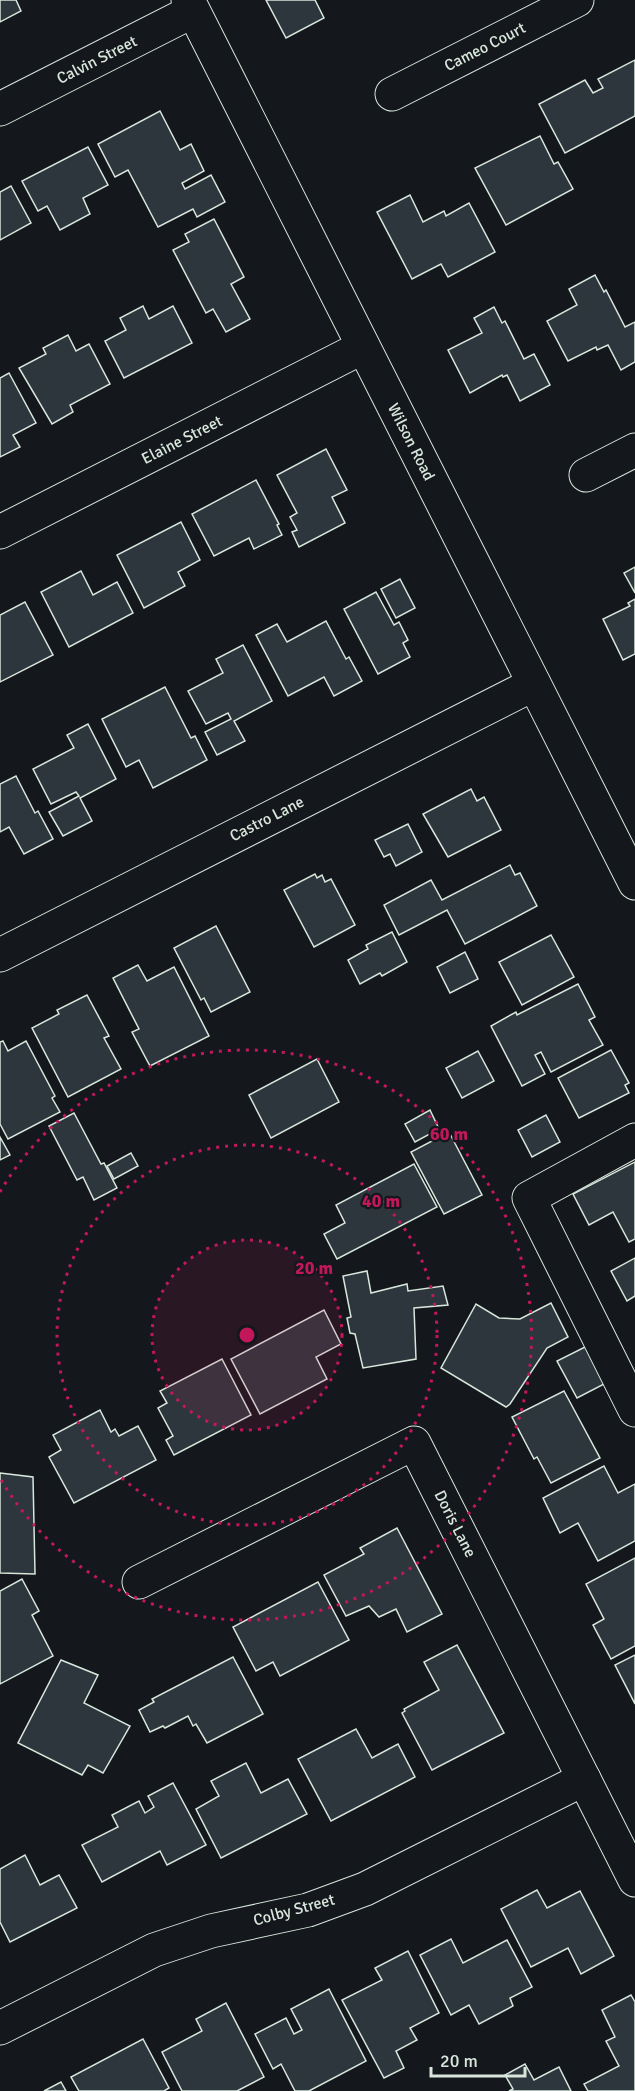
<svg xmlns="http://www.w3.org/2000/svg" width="635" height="2091" font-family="Signika,sans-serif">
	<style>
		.building { fill: #2c363c; stroke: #d8e6dc; stroke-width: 1.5 }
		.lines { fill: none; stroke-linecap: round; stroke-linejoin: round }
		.minor-casing { stroke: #d8e6dc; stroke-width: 35 }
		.minor { stroke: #14181c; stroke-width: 33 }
		.ring { fill: none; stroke: #c2185b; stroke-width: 3; stroke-dasharray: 3 6 }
		.labels { text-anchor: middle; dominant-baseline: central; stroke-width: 4.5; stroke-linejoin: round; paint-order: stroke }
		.street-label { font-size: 16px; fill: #d8e6dc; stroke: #14181c }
		.centre { fill: #c2185b; stroke: #14181c; stroke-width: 3 }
		.ring-label { font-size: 18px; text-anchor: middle; font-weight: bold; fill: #c2185b; stroke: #14181c; stroke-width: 4.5; stroke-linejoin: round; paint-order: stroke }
	</style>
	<rect width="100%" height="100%" fill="#14181c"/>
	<!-- building -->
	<g class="building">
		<path d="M0,0H16L21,11L0,22Z"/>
		<path d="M266,0H315L324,18L286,38Z"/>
		<path d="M635,60V116L565,153L539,104L585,80L593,93L603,88L598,79Z"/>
		<path d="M160,111L180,150L191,144L204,171L182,183L185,189L211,175L225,202L197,217L193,209L158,227L128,170L115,177L98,144Z"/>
		<path d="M540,136L554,164L558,162L573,189L506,225L475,168Z"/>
		<path d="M88,147L108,185L83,198L90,214L60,230L47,206L38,211L22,181Z"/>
		<path d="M11,186L31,223L0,240V192Z"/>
		<path d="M410,195L423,222L444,211L446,216L469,203L495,252L448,277L441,264L412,279L377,212Z"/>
		<path d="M214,219L244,277L231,284L250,319L226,332L213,309L206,313L173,250L189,242L185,234Z"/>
		<path d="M595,275L604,292L606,290L625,327L635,322V362L621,370L608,345L597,350L596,347L568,361L547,321L577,305L569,289Z"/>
		<path d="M143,306L149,319L173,306L192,343L124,378L105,341L126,330L120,318Z"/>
		<path d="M494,307L502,323L505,321L524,359L534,354L550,385L520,401L507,375L503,377L502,375L470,393L448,350L482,333L474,318Z"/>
		<path d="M68,335L76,351L89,344L110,384L70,405L73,412L52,424L19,368L46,354L43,348Z"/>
		<path d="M9,373L36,423L13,435L20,447L0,457V378Z"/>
		<path d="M326,449L347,490L332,497L345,523L299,547L292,532L297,530L290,517L297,513L277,475Z"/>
		<path d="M256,480L279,524L277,525L282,535L254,549L249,538L214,556L192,514Z"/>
		<path d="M181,522L200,560L178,572L185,586L144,608L117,555Z"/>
		<path d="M635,567V593L624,573Z"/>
		<path d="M81,571L93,595L117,582L133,613L69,647L41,592Z"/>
		<path d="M400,579L415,608L396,618L381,589Z"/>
		<path d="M376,592L394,625L399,622L408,640L403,643L410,657L378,674L344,609Z"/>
		<path d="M635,599V654L623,660L603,619L630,606L628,603Z"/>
		<path d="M25,602L53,655L0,682V615Z"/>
		<path d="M326,621L346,659L349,657L362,681L334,696L324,677L288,696L256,635L277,624L287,642Z"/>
		<path d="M243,645L272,701L234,721L245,741L217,755L205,732L231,719L228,713L206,724L188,691L223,673L216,659Z"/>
		<path d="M165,687L191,738L195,736L207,760L153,788L139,760L126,767L102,719Z"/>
		<path d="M88,724L116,779L80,798L92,821L63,836L49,812L79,796L76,792L51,804L33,769L74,748L67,735Z"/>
		<path d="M16,776L35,813L38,811L53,839L24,854L9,827L0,832V784Z"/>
		<path d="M471,789L477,801L484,797L501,830L448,857L423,814Z"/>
		<path d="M408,824L422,852L396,866L390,854L384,857L375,840Z"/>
		<path d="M510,865L515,875L520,873L537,906L465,944L447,910L399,935L384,905L431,880L442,900Z"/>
		<path d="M315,874L317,878L322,875L325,882L331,879L355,925L314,947L284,890Z"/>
		<path d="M216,926L250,992L211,1012L204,998L201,1000L174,948Z"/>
		<path d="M392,932L407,962L382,976L380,973L360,984L348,960L368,949L366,945Z"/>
		<path d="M551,935L574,977L522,1005L499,962Z"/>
		<path d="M465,952L478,979L450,993L437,967Z"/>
		<path d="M138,965L147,981L174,967L209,1036L150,1066L132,1032L139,1029L113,978Z"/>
		<path d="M578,984L595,1017L589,1020L603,1045L551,1072L541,1052L535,1055L545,1074L522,1086L491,1026L516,1012L517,1015Z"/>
		<path d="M87,995L109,1036L104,1038L121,1069L68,1097L32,1028L59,1014L57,1010Z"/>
		<path d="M3,1041L8,1051L26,1041L55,1096L52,1098L60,1112L8,1139L0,1124V1042Z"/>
		<path d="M611,1050L629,1083L625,1085L629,1093L579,1118L558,1078Z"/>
		<path d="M478,1051L494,1081L462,1098L446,1068Z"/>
		<path d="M317,1059L339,1102L271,1138L249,1095Z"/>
		<path d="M430,1110L439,1129L415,1142L405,1124Z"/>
		<path d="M74,1113L101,1164L104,1163L117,1188L94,1200L83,1177L77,1180L49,1126Z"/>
		<path d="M546,1115L560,1142L532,1157L518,1130Z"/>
		<path d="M449,1132L482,1195L444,1214L411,1152Z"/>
		<path d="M0,1137L10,1155L0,1160Z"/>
		<path d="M131,1153L138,1166L114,1179L107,1166Z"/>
		<path d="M635,1162V1239L629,1242L613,1212L589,1225L573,1194Z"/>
		<path d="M414,1164L437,1207L337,1259L324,1234L345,1223L336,1205Z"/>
		<path d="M635,1258V1296L627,1301L611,1271Z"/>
		<path d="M367,1271L371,1293L407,1284L408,1291L443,1286L448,1305L414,1308L416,1359L363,1368L355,1334L350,1333L347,1318L351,1317L343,1276Z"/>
		<path d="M551,1303L568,1337L547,1348L510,1404L506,1407L441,1368L476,1304L499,1318L520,1319Z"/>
		<path d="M324,1310L341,1344L316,1357L327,1379L260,1414L231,1359Z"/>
		<path d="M589,1345L608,1382L577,1398L557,1361Z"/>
		<path d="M222,1359L251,1415L174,1455L166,1440L173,1436L158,1408L167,1403L160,1391Z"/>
		<path d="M564,1391L600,1458L551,1483L537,1457L534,1459L512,1417Z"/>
		<path d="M100,1410L111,1432L115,1429L119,1436L138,1426L156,1460L74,1503L49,1457L61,1450L53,1435Z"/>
		<path d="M604,1466L618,1493L635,1484V1541L598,1561L578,1523L560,1533L543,1498Z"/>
		<path d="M0,1473L33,1477L35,1574L0,1573Z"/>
		<path d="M397,1528L442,1614L407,1632L396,1609L379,1617L369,1606L346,1616L324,1575L364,1554L360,1548Z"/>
		<path d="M635,1558V1646L611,1659L593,1625L604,1619L586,1584Z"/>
		<path d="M22,1579L39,1611L32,1615L53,1656L0,1684V1591Z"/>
		<path d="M318,1582L349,1640L280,1676L273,1662L256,1671L233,1627Z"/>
		<path d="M457,1645L504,1733L432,1770L402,1713L405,1711L404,1709L439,1690L424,1662Z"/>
		<path d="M635,1655V1704L615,1665Z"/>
		<path d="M233,1657L263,1714L207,1743L196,1724L193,1726L188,1716L165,1728L163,1726L150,1732L139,1710L154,1702L152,1699Z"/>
		<path d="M61,1660L98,1675L84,1703L130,1726L103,1773L88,1765L82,1775L18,1743Z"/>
		<path d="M356,1729L372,1758L398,1744L415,1777L331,1821L298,1759Z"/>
		<path d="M246,1763L261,1793L288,1779L307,1814L221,1858L196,1809L219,1796L211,1781Z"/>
		<path d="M173,1783L206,1845L167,1865L160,1851L102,1882L82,1845L118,1827L112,1815L139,1801L145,1813L154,1807L148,1796Z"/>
		<path d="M25,1855L40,1885L59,1875L77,1908L10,1942L0,1922V1869Z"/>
		<path d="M537,1890L547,1908L580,1891L614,1956L581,1974L568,1948L531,1967L501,1909Z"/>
		<path d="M451,1939L463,1963L507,1940L532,1987L510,1998L513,2006L479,2024L469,2005L451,2015L420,1955Z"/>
		<path d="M408,1951L439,2013L410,2028L417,2040L396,2051L404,2068L384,2078L342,2000L382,1980L375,1968Z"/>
		<path d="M329,1989L366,2061L309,2091H295L281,2064L273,2069L255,2034L286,2018L294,2034L302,2030L291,2009Z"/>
		<path d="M631,1995L635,2002V2091H588L584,2084L619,2066L606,2041L615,2037L602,2010Z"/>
		<path d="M226,2003L264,2077L237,2091H182L162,2052L202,2031L196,2019Z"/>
		<path d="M143,2039L169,2088L164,2091H79L71,2077Z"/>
		<path d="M525,2064L534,2080L559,2067L571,2091H509L513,2089L505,2075Z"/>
		<path d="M61,2082L66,2091H44Z"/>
	</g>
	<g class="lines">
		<!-- minor casing -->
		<g class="minor-casing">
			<g id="minor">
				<path d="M188,0L635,883"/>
				<path d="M392,94L577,0"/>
				<path d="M0,109L193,11"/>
				<path d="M586,475L635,450"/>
				<path d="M0,532L363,347"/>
				<path d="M0,955L534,684"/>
				<path d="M635,1140L529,1198L635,1410"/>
				<path d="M139,1582L414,1443L635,1880"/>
				<path d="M0,2028L154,1950L211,1931L308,1910L365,1889L584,1779"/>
			</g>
		</g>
		<!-- minor -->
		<use href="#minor" class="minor"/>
	</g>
	<!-- distance rings -->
	<circle cx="247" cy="1335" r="95" fill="#c2185b" fill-opacity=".12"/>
	<g class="ring">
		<circle cx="247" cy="1335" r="95"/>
		<circle cx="247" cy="1335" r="190"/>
		<path d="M0 1192A285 285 0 1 1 0 1478"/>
	</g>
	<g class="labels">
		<!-- street labels -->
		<g class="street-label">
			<text transform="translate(485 47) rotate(-27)">Cameo Court</text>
			<text transform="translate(97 60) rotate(-27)">Calvin Street</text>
			<text transform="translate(182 440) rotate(-27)">Elaine Street</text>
			<text transform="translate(411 442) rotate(63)">Wilson Road</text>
			<text transform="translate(267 819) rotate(-27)">Castro Lane</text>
			<text transform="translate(455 1524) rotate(63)">Doris Lane</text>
			<text transform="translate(294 1910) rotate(-15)">Colby Street</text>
		</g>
	</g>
	<circle cx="247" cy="1335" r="9" class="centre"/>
	<g class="ring-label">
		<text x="449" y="1140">60 m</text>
		<text x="381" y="1207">40 m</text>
		<text x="314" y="1274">20 m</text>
	</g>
	<!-- scale -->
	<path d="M431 2067v9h94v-9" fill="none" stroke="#d8e6dc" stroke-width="3"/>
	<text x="440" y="2067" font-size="18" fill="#d8e6dc" stroke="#14181c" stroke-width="4.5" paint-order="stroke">20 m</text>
</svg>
